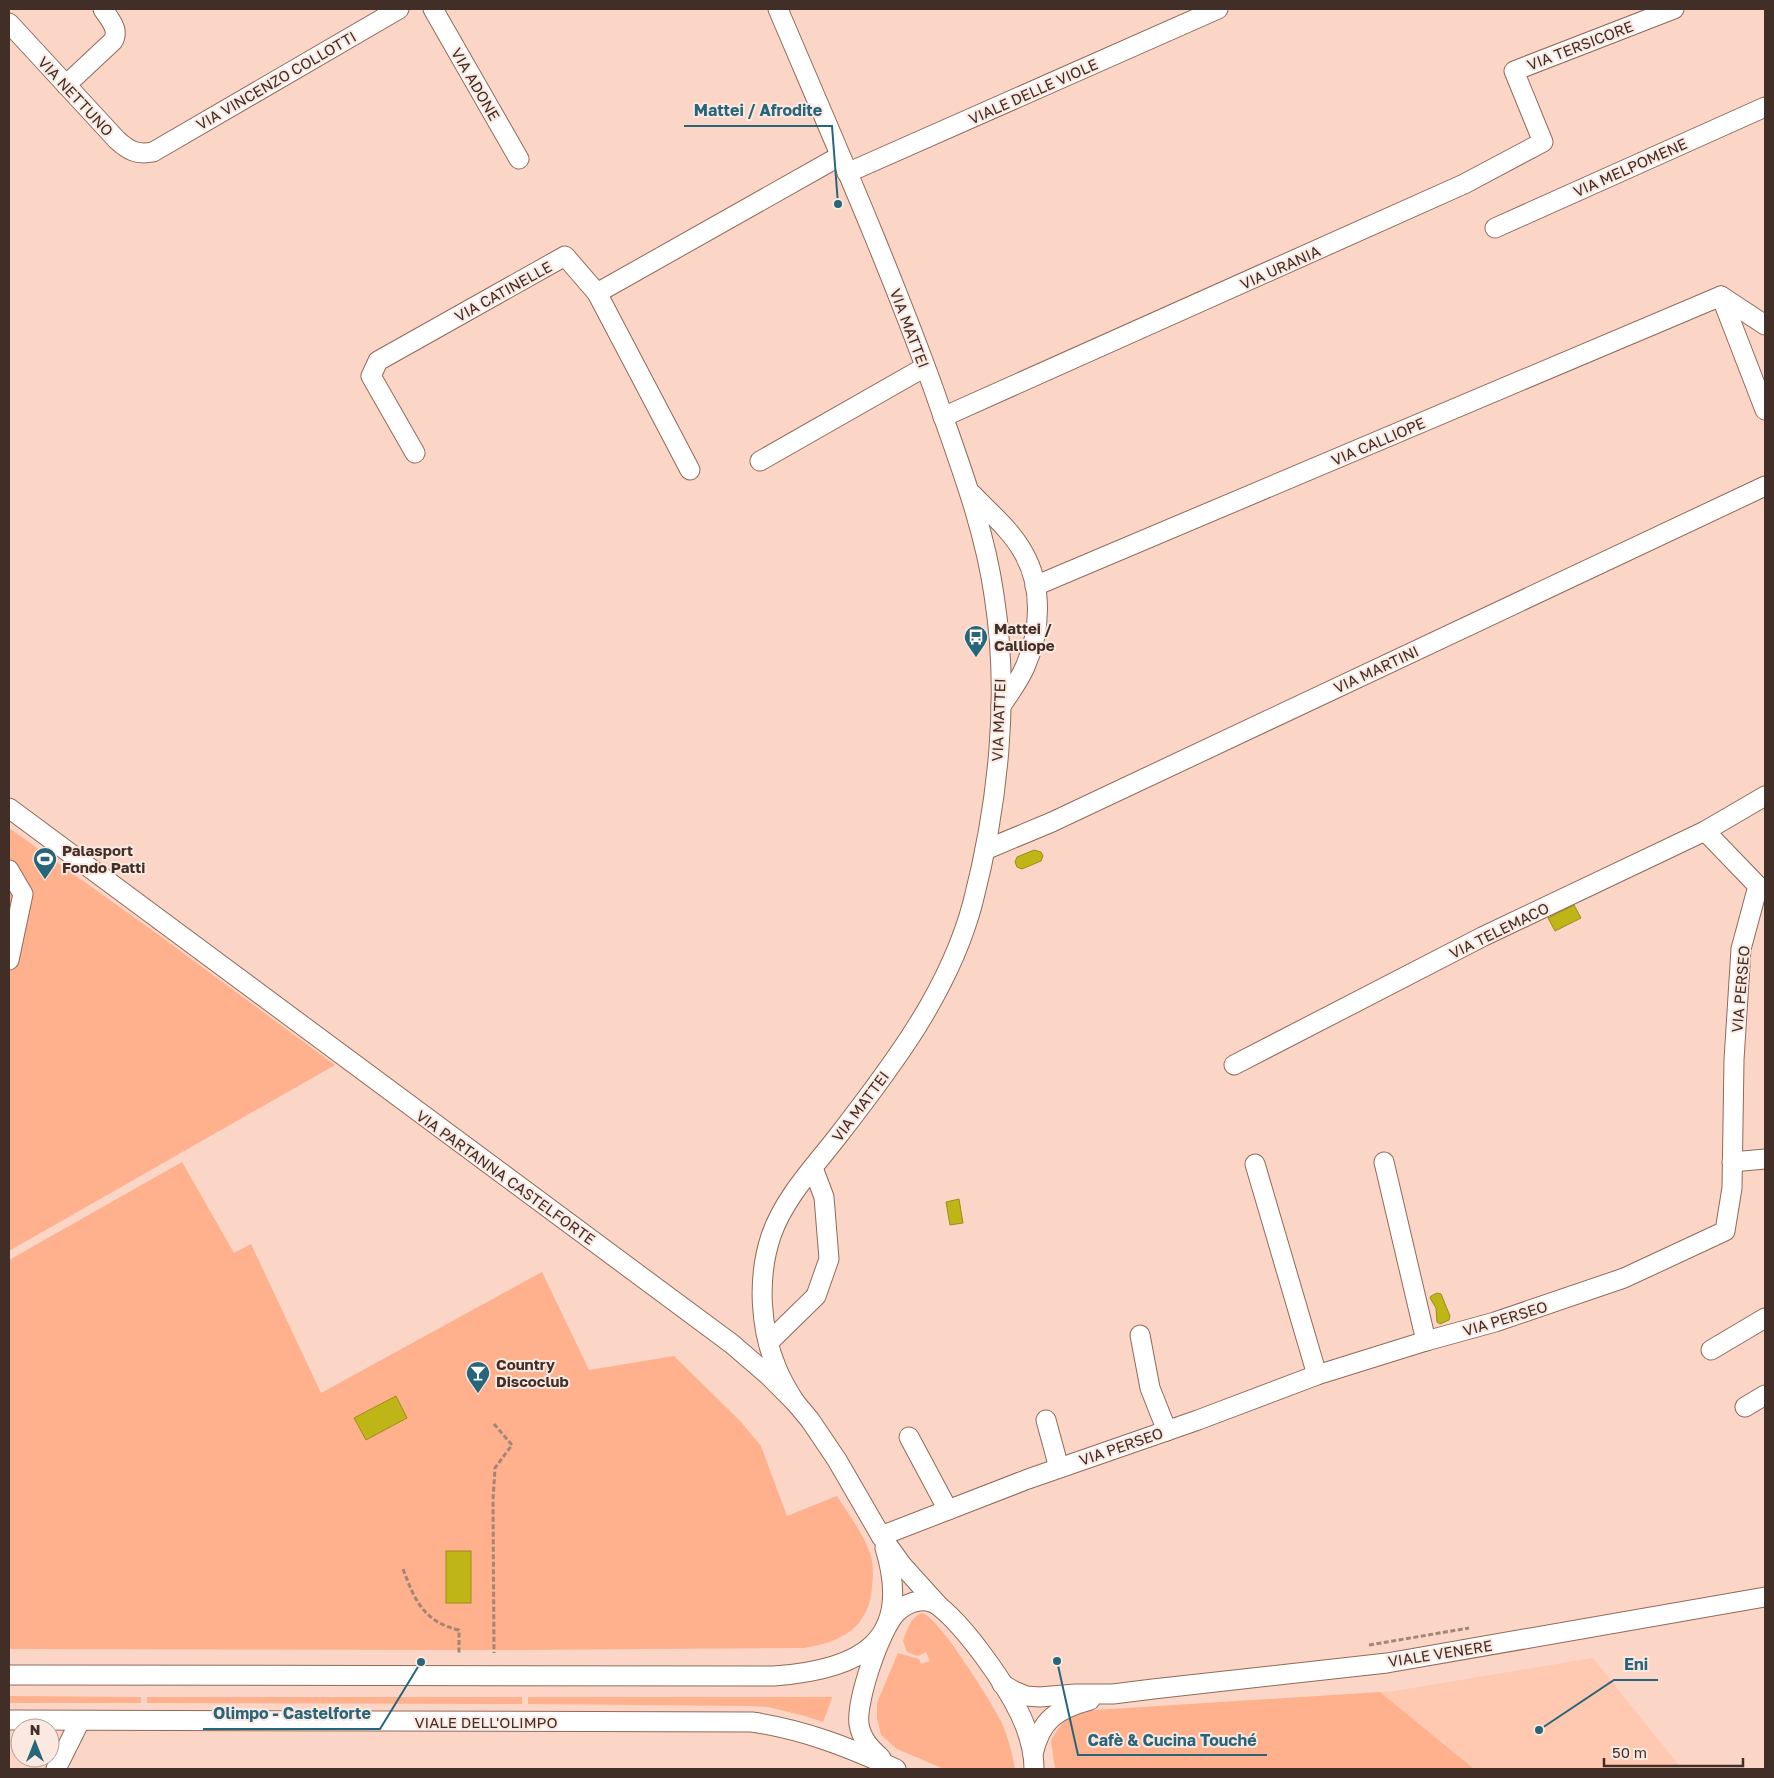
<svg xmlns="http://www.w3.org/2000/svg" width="1774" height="1778" font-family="'Golos Text',sans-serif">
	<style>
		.built { fill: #ffc9b1 }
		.green { fill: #ffb08c }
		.water { fill: #bfb516; stroke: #998d1b }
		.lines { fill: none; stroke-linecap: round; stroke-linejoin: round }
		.minor-casing { stroke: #926957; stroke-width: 21 }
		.path { stroke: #a2867a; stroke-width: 3; stroke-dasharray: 5 2.5; stroke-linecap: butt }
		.minor { stroke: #fff; stroke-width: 19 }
		.labels { text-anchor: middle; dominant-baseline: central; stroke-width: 4; stroke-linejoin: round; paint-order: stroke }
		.street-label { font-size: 15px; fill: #412f27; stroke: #fbe8e0 }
		.poi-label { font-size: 15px; font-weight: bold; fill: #412f27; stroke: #fbe8e0; text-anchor: start }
		.leader { fill: none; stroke: #27657b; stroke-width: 2 }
		.callout-dot { fill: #27657b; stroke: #fbe8e0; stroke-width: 2 }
		.callout-label { font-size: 16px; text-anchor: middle; font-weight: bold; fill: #27657b; stroke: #fbe8e0; stroke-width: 4; stroke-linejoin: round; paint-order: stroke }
	</style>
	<rect width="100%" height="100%" fill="#fbd6c6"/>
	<!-- built -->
	<path class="built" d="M1593,1658L1682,1769H1474L1380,1692L1394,1691Z"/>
	<!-- green -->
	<g class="green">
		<path d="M9,828L156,933L335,1065L9,1251Z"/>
		<path d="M182,1162L234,1253L251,1244L321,1393L542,1272L589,1370L674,1356L741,1422L761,1446L787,1516L837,1496C848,1514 863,1533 870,1553C874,1565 873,1575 872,1587C869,1628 841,1642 804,1648L498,1650L9,1649V1260Z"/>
		<path d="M922,1613C939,1617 991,1702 1001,1721C1008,1736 1012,1753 1015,1769H944L897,1749L881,1735L877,1718V1703L898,1653L919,1659L921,1664L930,1661L926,1652L918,1656L907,1652L903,1641C907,1631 910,1617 922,1613Z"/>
		<path d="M1380,1692L1474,1769H1055L1051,1741C1062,1718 1072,1714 1096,1710Z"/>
		<path d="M9,1696L141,1697V1703H9Z"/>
		<path d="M147,1697H522V1704L147,1703Z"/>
		<path d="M528,1697H832V1698L823,1722L805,1716L768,1707L748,1706L528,1704Z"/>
	</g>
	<!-- water -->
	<g class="water">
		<path d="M1034,850L1041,852L1043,856L1041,861L1022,869L1017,867L1015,862L1017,857Z"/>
		<path d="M1574,905L1581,918L1555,931L1548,918Z"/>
		<path d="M959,1199L963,1223L950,1225L946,1202Z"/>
		<path d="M1437,1293L1441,1294L1450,1316L1449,1320L1440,1324L1437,1322L1436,1308L1430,1298L1431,1296Z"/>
		<path d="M396,1396L407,1418L366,1440L354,1418Z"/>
		<rect x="446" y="1551" width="25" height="52"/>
	</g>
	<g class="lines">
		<!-- minor casing -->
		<g class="minor-casing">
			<g id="minor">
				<path d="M433,9L519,159"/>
				<path d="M778,9C832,136 888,263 935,393C958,460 984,525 994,595C1010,696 998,805 973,902C950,990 893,1065 838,1136C814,1167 784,1198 771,1236C757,1278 760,1329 777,1369C782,1381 788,1391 795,1402"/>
				<path d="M9,23L117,140C129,151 137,155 153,152L399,9"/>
				<path d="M66,85L113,41C120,29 109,19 103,9"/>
				<path d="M847,173L1218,9"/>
				<path d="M1495,228L1765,107"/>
				<path d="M597,293L690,470"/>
				<path d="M1721,296L1765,410"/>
				<path d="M1721,296L1765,325"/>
				<path d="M943,417L1464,184L1543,142L1514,71L1674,9"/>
				<path d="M415,453L371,376L378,361L565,256L597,293L840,156"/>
				<path d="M760,461L925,367"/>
				<path d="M972,494C989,512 1011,530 1023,552C1043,586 1041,631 1025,667C1019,681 1009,694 1001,706"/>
				<path d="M1035,586L1721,296"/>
				<path d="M9,808L732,1344L768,1375L795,1402L810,1420L837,1460L881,1536L902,1565L940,1607"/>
				<path d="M985,850L1052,822L1765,486"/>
				<path d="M9,870L23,894L9,960"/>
				<path d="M1234,1065L1482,937L1705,831L1765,796"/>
				<path d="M1384,1162L1426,1341"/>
				<path d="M1732,1162L1765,1159"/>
				<path d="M1255,1164L1317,1375"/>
				<path d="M1140,1335L1150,1388L1167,1431"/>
				<path d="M769,1342L816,1296L829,1259L824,1197L813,1168"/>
				<path d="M1711,1350L1765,1318"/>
				<path d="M1745,1407L1765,1395"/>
				<path d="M1046,1420L1059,1468"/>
				<path d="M909,1437L948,1510"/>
				<path d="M881,1536L1028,1479L1198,1420L1317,1375L1426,1341L1495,1322L1624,1278L1725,1231L1732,1188L1734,1060L1741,949L1758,886L1705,831"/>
				<path d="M9,1675L774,1676C858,1670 914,1643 885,1548"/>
				<path d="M1002,1684L1014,1691L1026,1696L1040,1697L1075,1694H1113L1153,1689L1387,1663L1765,1597"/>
				<path d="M9,1720L752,1722C805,1730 848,1747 896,1769"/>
				<path d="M1033,1754C1041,1719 1057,1709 1090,1700"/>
				<path d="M881,1758C871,1749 861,1739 859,1724C856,1701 880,1630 896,1613C902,1607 911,1602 919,1601C927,1600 935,1603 940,1607C967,1629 1005,1683 1020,1714C1028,1731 1034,1751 1034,1769"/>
				<path d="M56,1769L80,1721"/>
			</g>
		</g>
		<!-- path -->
		<g class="path">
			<path d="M494,1424L512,1445L495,1468L493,1500L494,1653"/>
			<path d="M403,1569C415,1601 424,1622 459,1630V1653"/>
			<path d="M1369,1645L1469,1628"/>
		</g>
		<!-- minor -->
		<use href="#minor" class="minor"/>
	</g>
	<!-- icons -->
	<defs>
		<g id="bus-pin" transform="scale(1.25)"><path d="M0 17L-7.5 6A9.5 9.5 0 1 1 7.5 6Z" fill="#27657b" stroke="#fbe8e0"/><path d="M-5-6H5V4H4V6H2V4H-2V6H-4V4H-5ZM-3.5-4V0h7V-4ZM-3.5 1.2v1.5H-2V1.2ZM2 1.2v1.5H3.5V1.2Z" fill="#fff"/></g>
		<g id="stadium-pin" transform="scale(1.25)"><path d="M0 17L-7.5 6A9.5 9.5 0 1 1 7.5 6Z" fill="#27657b" stroke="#fbe8e0"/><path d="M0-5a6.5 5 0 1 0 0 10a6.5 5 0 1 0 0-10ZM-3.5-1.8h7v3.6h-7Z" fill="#fff"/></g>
		<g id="bar-pin" transform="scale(1.25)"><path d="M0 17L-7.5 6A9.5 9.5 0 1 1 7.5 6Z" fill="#27657b" stroke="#fbe8e0"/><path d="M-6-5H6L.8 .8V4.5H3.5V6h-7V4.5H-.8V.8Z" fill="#fff"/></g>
	</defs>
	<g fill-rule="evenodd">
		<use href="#bus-pin" x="976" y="637"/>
		<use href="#stadium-pin" x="45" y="859"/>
		<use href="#bar-pin" x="478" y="1373"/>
	</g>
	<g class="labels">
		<!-- street labels -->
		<g class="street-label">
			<text transform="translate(1580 45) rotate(-21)">VIA TERSICORE</text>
			<text transform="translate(276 80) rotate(-30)">VIA VINCENZO COLLOTTI</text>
			<text transform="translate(476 84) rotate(60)">VIA ADONE</text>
			<text transform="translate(1033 91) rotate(-24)">VIALE DELLE VIOLE</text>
			<text transform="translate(76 96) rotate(47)">VIA NETTUNO</text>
			<text transform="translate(1630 167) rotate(-24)">VIA MELPOMENE</text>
			<text transform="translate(1280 267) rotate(-24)">VIA URANIA</text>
			<text transform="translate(503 291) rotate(-29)">VIA CATINELLE</text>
			<text transform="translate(910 328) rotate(69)">VIA MATTEI</text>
			<text transform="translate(1378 441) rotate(-23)">VIA CALLIOPE</text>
			<text transform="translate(1376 669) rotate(-25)">VIA MARTINI</text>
			<text transform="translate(998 720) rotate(-88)">VIA MATTEI</text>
			<text transform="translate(1499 930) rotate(-26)">VIA TELEMACO</text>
			<text transform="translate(1740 989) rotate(-85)">VIA PERSEO</text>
			<text transform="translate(860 1106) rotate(-53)">VIA MATTEI</text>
			<text transform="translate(506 1177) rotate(36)">VIA PARTANNA CASTELFORTE</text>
			<text transform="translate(1505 1318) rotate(-17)">VIA PERSEO</text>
			<text transform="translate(1121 1446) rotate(-19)">VIA PERSEO</text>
			<text transform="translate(1440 1653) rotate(-9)">VIALE VENERE</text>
			<text x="486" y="1722">VIALE DELL'OLIMPO</text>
		</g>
		<!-- poi labels -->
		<g class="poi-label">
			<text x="994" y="628">Mattei /<tspan x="994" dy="17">Calliope</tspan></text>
			<text x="62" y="850">Palasport<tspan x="62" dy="17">Fondo Patti</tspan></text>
			<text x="496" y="1364">Country<tspan x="496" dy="17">Discoclub</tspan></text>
		</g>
	</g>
	<!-- callouts -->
	<path class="leader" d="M838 204L832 126H684M1539 1730L1614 1680H1658M421 1662L380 1729H203M1057 1661L1078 1755H1267"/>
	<g class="callout-dot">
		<circle cx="838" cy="204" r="5"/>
		<circle cx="1539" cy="1730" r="5"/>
		<circle cx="421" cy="1662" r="5"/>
		<circle cx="1057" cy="1661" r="5"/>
	</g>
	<g class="callout-label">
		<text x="758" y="116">Mattei / Afrodite</text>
		<text x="1636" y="1670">Eni</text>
		<text x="292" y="1719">Olimpo - Castelforte</text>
		<text x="1172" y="1746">Cafè &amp; Cucina Touché</text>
	</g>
	<!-- border -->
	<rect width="1774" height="1778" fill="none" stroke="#412f27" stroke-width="20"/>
	<!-- north arrow -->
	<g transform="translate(35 1743)"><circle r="24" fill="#fbe8e0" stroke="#b19e96"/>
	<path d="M0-4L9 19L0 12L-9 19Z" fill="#27657b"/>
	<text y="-8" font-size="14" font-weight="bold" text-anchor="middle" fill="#412f27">N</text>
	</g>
	<!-- scale -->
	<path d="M1604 1758v8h139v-8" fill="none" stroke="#412f27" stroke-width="2.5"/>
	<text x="1612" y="1758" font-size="15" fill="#412f27" stroke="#fbe8e0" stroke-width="4" paint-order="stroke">50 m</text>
</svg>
